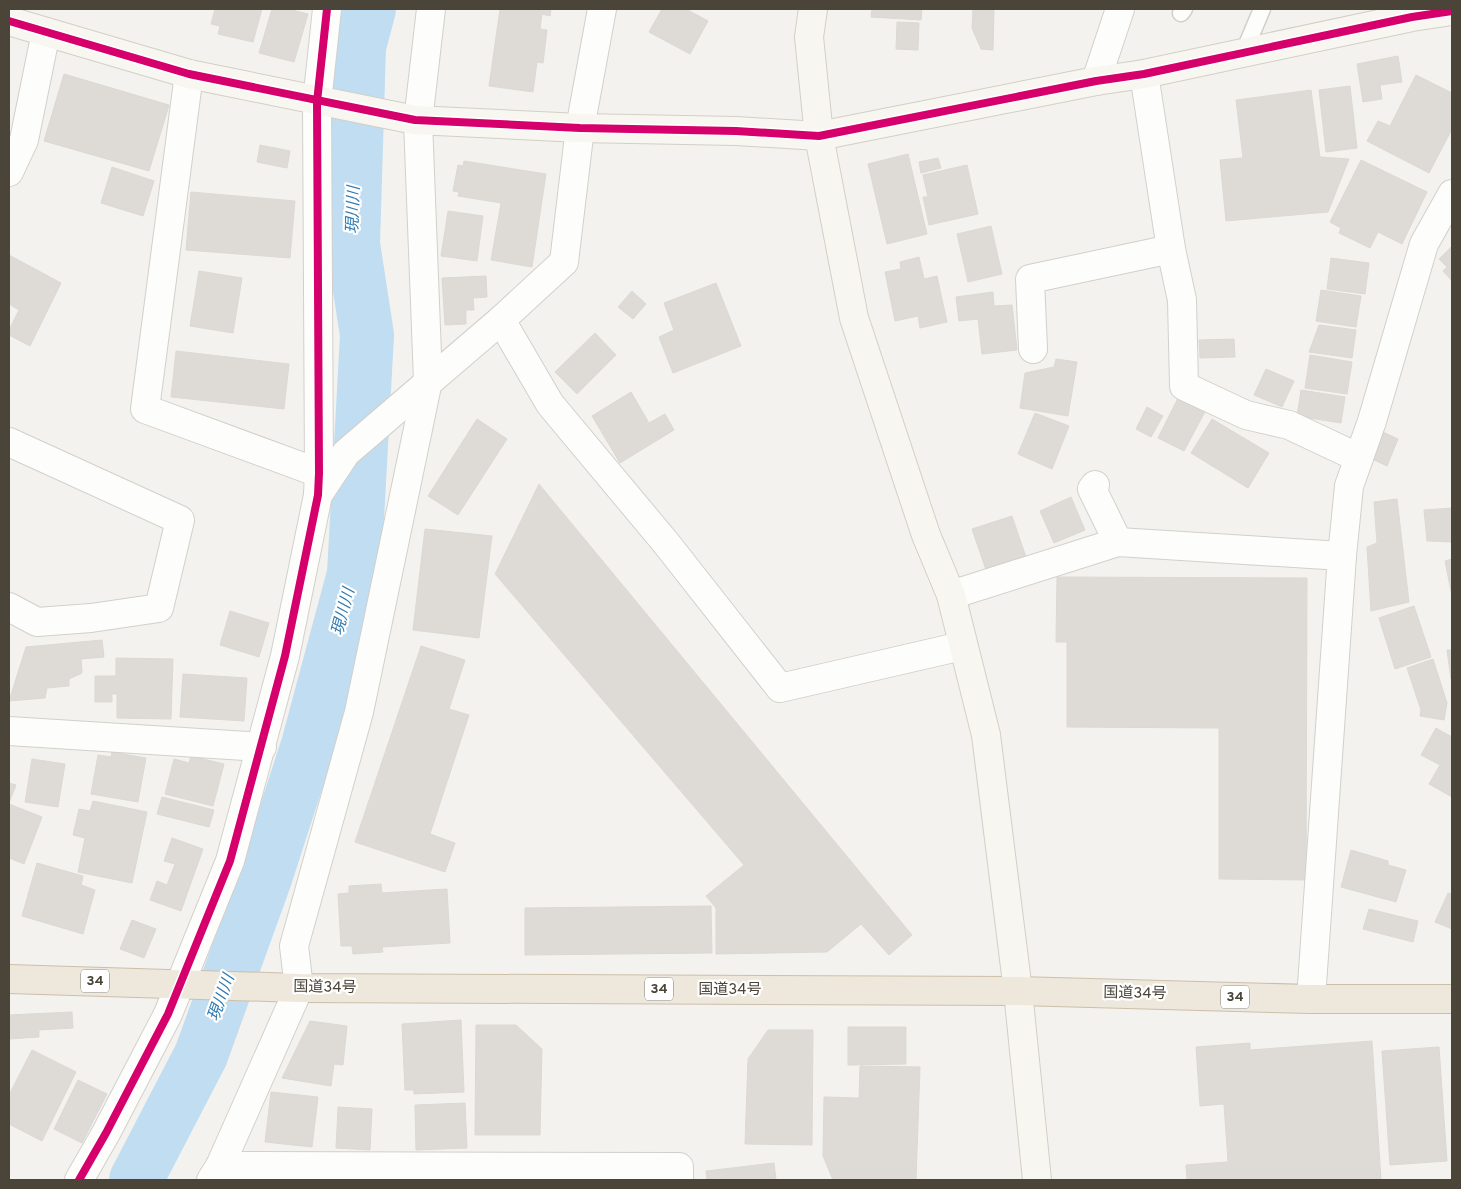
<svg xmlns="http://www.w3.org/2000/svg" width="1461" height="1189" font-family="Overpass,'Noto Sans JP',sans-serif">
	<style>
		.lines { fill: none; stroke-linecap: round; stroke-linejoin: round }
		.river { stroke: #c0ddf1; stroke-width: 54 }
		.building { fill: #dedbd6; stroke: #dcd9d4 }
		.lane-casing { stroke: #d2d0cb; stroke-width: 19 }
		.street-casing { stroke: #d2d0cb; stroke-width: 30 }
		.secondary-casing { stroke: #d3cfc5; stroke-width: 30 }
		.highway-casing { stroke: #ccbfa9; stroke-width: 30 }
		.lane { stroke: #fdfdfc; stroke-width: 16 }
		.street { stroke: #fdfdfc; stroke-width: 28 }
		.secondary { stroke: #f7f6f1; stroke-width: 28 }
		.highway { stroke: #ede8db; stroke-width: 28 }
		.cycleway-casing { stroke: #fff; stroke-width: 11 }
		.cycleway { stroke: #d6006c; stroke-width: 8 }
		.labels { text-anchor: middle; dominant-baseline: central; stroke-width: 4.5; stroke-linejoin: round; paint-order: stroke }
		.shield { fill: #fff; stroke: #817c74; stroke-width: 1 }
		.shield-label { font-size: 14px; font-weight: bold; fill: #4b4439 }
		.street-label { font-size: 15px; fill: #4b4439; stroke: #fff }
		.water-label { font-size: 16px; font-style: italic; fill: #2e7ab2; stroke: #fff }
	</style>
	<rect width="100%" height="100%" fill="#f4f2ee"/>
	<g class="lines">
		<!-- river -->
		<path class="river" d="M136,1180L201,1055L265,878L308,745L354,574L367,335L353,244L359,47L369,9"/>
	</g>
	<!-- building -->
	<g class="building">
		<path d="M215,9H262L253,42L218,34L220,26L211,24Z"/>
		<path d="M272,9H288L308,14L294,62L259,53Z"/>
		<path d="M500,9H551L550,16L542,14L540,29L547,30L543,63L537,62L533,92L489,86Z"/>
		<path d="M662,9H686L708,21L690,54L649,32Z"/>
		<path d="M872,9H922L921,20L871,17Z"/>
		<path d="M973,9H994L993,50L981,49L972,28Z"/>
		<path d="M897,22L919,23L918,50L896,49Z"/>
		<path d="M1398,56L1402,82L1380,85L1382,99L1363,102L1357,64Z"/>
		<path d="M64,74L169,105L149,171L44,141Z"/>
		<path d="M1416,75L1452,93V129L1429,173L1367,141L1378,121L1390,126Z"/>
		<path d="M1350,86L1357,148L1326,152L1319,90Z"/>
		<path d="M1311,90L1320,157L1349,159L1328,212L1226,221L1220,160L1243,158L1236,100Z"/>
		<path d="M260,145L290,151L287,168L257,162Z"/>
		<path d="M908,154L927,234L887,244L868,164Z"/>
		<path d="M938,158L941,168L921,173L919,162Z"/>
		<path d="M1361,160L1427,192L1402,244L1378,232L1370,248L1339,233L1341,228L1330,222Z"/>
		<path d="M464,161L546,174L532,267L491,260L501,203L458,196L459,192L453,191L458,165L463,166Z"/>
		<path d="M967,165L978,214L929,225L923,197H928L923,175Z"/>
		<path d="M112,167L154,181L143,216L101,203Z"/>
		<path d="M191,192L295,201L290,258L186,250Z"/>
		<path d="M448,211L483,216L477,261L441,256Z"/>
		<path d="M991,226L1002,274L968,282L957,234Z"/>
		<path d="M1452,246V281L1443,271L1447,267L1439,259Z"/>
		<path d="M9,255L61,283L30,346L9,335V330L19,310L9,304Z"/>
		<path d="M919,257L924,279L937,276L947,322L920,328L918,316L895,321L885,272L901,269L900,262Z"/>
		<path d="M1331,258L1369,263L1365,294L1327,289Z"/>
		<path d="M199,271L242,278L233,333L190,326Z"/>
		<path d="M486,276L487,297L473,298L474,310H466V324L445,325L442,278Z"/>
		<path d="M716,283L741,346L673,373L659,337L674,330L664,303Z"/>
		<path d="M1321,290L1361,296L1356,327L1316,321Z"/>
		<path d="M632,291L646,304L633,319L618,307Z"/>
		<path d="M993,292L994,306L1012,305L1017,350L982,354L978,319L959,321L956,297Z"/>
		<path d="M1319,325L1356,330L1352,358L1309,352Z"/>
		<path d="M595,333L616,355L577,394L555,372Z"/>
		<path d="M1234,339L1235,357L1200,358L1199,340Z"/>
		<path d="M176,351L289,364L284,409L171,397Z"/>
		<path d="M1310,355L1352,362L1347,394L1305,388Z"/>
		<path d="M1056,359L1077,362L1068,416L1020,408L1025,373L1054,367Z"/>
		<path d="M1266,369L1294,381L1282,407L1254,395Z"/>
		<path d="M1301,390L1345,397L1341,423L1297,416Z"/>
		<path d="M631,392L649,423L665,414L674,430L620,463L592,416Z"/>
		<path d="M1180,394L1207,408L1184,451L1158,438Z"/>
		<path d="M1147,407L1163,416L1151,437L1136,429Z"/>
		<path d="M1035,413L1069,426L1052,469L1018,454Z"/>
		<path d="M477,419L507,439L458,515L428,496Z"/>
		<path d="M1212,419L1269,453L1248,488L1191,453Z"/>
		<path d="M1383,432L1398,439L1387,466L1372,459Z"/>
		<path d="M539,484L912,935L889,955L861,924L827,952L716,954V908L706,896L744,865L495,574Z"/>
		<path d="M1071,497L1085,530L1054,543L1040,511Z"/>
		<path d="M1397,499L1409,602L1371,611L1367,547L1377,543L1374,502Z"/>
		<path d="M1452,508V542L1427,541L1424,510Z"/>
		<path d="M1012,516L1026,557L986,570L972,529Z"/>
		<path d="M425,529L492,536L479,638L413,630Z"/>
		<path d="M1452,559V596L1445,561Z"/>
		<path d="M1057,577L1307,578L1306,880L1219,879V728L1067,727V642H1056Z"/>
		<path d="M1414,606L1431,657L1395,669L1379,618Z"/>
		<path d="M230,611L269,623L259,657L220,645Z"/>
		<path d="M102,640L104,657L81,659L82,673L69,679V686L47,688L45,698L9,701L26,647Z"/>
		<path d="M421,646L465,660L449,709L469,715L430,834L455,843L445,872L355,842Z"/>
		<path d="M1447,650H1452V679H1451Z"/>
		<path d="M116,658L173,659L171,719L117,718V694H112V702H95V676H116Z"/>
		<path d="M1433,659L1447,703L1444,720L1420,716L1421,710L1407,668Z"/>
		<path d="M183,674L247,678L244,721L180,717Z"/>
		<path d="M1436,728L1452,737V797L1429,784L1440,765L1421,755Z"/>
		<path d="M112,752L146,758L138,802L91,794L98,755L111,757Z"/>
		<path d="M191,756L224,764L213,806L165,794L174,759L189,763Z"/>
		<path d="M32,759L65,764L58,807L25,802Z"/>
		<path d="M9,783L16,785L9,803Z"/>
		<path d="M162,797L214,810L209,827L157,814Z"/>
		<path d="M93,801L147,812L132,883L78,872L85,838L73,835L79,809L90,811Z"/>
		<path d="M9,804L42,817L24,864L9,858Z"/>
		<path d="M172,838L203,849L181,911L150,900L157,881L167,885L175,864L164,861Z"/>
		<path d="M1351,850L1388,861V865L1406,870L1396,902L1341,887Z"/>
		<path d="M37,863L83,876L81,885L95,890L83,934L22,916Z"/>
		<path d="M381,884L382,893L447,889L450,943L382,947L383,952L353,954L352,946H341L338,894L349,893V886Z"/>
		<path d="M1448,893L1452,894V929L1435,922Z"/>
		<path d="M711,906L712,953L525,955V908Z"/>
		<path d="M1369,909L1418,921L1413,942L1363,929Z"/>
		<path d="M132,920L156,929L144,958L120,949Z"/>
		<path d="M72,1012L73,1028L39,1030V1037L9,1039V1015Z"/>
		<path d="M461,1020L464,1092L414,1094V1090H405L402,1024Z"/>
		<path d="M310,1021L347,1026L343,1065L334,1064L331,1086L282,1078Z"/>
		<path d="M476,1025H516L542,1049L540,1135H475Z"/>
		<path d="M848,1027H906V1064L848,1065Z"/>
		<path d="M768,1030H813L812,1145L745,1144L748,1059Z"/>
		<path d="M1372,1041L1381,1180H1187L1186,1165L1228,1162L1224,1104L1200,1106L1196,1047L1250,1043V1050Z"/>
		<path d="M1439,1047L1447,1161L1390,1165L1382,1051Z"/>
		<path d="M32,1050L76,1072L42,1141L9,1124V1095Z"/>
		<path d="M860,1066L920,1067L916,1180H833L823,1156L824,1097L859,1098Z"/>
		<path d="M78,1080L107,1094L82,1143L54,1129Z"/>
		<path d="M271,1092L318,1097L312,1147L265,1142Z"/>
		<path d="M465,1103L467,1148L416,1150L415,1105Z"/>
		<path d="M338,1107L372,1109L370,1150L336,1148Z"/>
		<path d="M774,1163L776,1180H707L706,1171Z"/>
	</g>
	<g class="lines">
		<!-- lane casing -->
		<g class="lane-casing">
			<g id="lane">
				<path d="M1181,13L1184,9"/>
				<path d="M1243,54L1262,9"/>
			</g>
		</g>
		<!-- street casing -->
		<g class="street-casing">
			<g id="street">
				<path d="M602,9L580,128L564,262L501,320L550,404L666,543L780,688L962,646"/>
				<path d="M189,74L145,409L319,473"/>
				<path d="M1144,74L1171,249L1182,300L1184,386L1246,415L1289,425L1359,458"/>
				<path d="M1096,81L1120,9"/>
				<path d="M9,172L24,140L46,32"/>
				<path d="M1033,349L1030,279L1171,249"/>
				<path d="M9,442L180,520L159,608L91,618L37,622L9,607"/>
				<path d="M1095,485L1092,489L1118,542"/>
				<path d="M318,495L346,453L501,320"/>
				<path d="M1342,556L1349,486L1372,421L1424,244L1452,194"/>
				<path d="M951,595L1118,542L1342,556L1311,999"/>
				<path d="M9,731L262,747"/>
				<path d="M220,1166L679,1167V1180"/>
				<path d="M79,1180L106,1133L168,1014L230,861L285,656L318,495L319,473L317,102L327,9"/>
				<path d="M211,1180L220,1166L299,988L294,946L359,712L428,381L418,121L431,9"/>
			</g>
		</g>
		<!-- secondary casing -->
		<g class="secondary-casing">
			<g id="secondary">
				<path d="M813,9L809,37L819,136L854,318L926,535L951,595L986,735L1018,991L1037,1180"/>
				<path d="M9,21L189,74L415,120L580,128L736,131L819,136L1096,81L1144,74L1412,17L1452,11"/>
			</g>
		</g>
		<!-- highway casing -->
		<g class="highway-casing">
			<path id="highway" d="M9,979L299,988L1018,991L1311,999H1452"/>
		</g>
		<!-- lane -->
		<use href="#lane" class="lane"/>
		<!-- street -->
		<use href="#street" class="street"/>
		<!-- secondary -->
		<use href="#secondary" class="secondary"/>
		<!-- highway -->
		<use href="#highway" class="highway"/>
		<!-- cycleway casing -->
		<g class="cycleway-casing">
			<g id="cycleway">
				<path d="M9,21L189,74L415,120L580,128L736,131L819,136L1096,81L1144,74L1412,17L1452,11"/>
				<path d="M79,1180L106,1133L168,1014L230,861L285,656L318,495L319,473L317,102L327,9"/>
			</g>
		</g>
		<!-- cycleway -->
		<use href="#cycleway" class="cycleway"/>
	</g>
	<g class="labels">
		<!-- shield labels -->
		<g class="shield">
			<rect x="81" y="969.5" width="28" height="23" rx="4"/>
			<rect x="645" y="977.5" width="28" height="23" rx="4"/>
			<rect x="1221" y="985.5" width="28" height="23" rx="4"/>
		</g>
		<g class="shield-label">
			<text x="95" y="981">34</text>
			<text x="659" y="989">34</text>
			<text x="1235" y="997">34</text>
		</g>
		<!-- street labels -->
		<g class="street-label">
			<text transform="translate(325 988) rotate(1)">国道34号</text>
			<text x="730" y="990">国道34号</text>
			<text transform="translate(1135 994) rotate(1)">国道34号</text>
		</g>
		<!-- water labels -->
		<g class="water-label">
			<text transform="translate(354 210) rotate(-88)">現川川</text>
			<text transform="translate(344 612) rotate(-75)">現川川</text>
			<text transform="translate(222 998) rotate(-70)">現川川</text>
		</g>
	</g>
	<!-- border -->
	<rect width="1461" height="1189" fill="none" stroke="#4b4439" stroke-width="20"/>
</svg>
